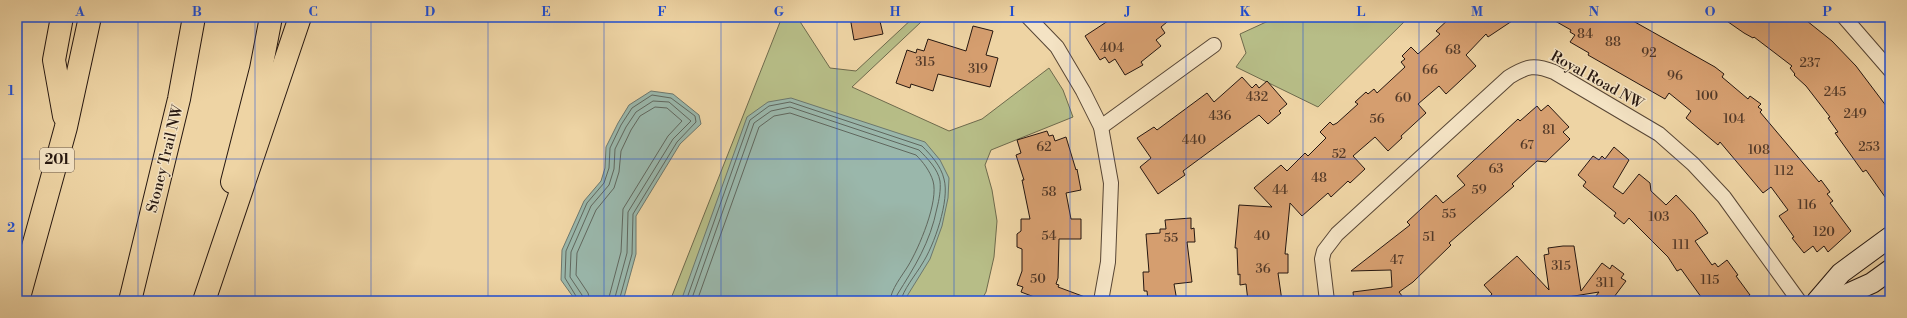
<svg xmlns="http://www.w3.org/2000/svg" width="1907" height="318" font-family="'Libre Bodoni',serif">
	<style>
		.green { fill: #b7bd87; stroke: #6e6a4c }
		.water { fill: #9ab7ab; stroke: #6c776d }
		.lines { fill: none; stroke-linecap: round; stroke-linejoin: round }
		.shore { stroke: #60675e; stroke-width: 1 }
		.building { fill: #d59e6f; stroke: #261710 }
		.street-casing { stroke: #584635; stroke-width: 16 }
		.secondary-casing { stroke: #261710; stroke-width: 22 }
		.highway-casing { stroke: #261710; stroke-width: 24 }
		.street { stroke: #f4e3c4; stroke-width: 14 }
		.secondary { stroke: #f4e3c4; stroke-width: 20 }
		.highway { stroke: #eed4a4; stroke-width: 22 }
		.grid { fill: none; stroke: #1d4ed8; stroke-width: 1; stroke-opacity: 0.55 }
		.labels { text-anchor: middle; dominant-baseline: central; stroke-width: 3; stroke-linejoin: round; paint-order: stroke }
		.number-label { font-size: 13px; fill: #523928 }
		.shield { fill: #f4e3c4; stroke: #645446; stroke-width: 1 }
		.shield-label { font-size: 14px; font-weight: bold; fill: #261710 }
		.street-label { font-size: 15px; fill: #261710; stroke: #f4e3c4 }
		.neatline { fill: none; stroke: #1d4ed8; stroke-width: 1.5 }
		.grid-label { font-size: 13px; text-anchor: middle; font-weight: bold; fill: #1d4ed8 }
	</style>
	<rect width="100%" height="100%" fill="#eed4a4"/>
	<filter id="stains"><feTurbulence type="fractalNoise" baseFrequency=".005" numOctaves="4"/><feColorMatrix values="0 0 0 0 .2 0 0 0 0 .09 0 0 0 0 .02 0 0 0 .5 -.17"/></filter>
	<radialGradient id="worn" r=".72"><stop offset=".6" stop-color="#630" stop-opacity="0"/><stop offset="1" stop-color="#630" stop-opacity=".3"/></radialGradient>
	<!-- green -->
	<g class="green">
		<path d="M782,17H797L830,68L856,71L914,17H916L921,22L852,87L949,131L982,119L1049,68L1063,90L1073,117L991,150L985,165L992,190L997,221L994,257L986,292L981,301H670Z"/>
		<path d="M1277,17H1409L1318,107L1236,67L1246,53L1240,34Z"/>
	</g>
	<!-- water -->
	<g class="water">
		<path d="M651,91L673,94L699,115L701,124L680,144L636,216V254L623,301H576L561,280L562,250L584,201L601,181L605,168L606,147L618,123L629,105Z"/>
		<path d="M791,98L925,142L940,160L949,178L948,198L942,226L930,259L904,301H681L747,117L768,102Z"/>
	</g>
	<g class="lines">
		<!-- shore -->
		<g class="shore">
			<path d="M579,301L565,278L566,251L587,203L604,183L609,168L610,148L621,125L632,108L652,95L671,98L695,116L696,122L677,142L633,214L632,254L619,301"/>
			<path d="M584,301L582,295L570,277L571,252L591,206L609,185L614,169L615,149L626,127L636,112L653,101L669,102L691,121L673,139L628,212L627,253L614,301"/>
			<path d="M590,301L588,293L576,275L577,253L596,210L614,188L619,172L621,151L631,130L640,116L655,107L667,108L682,121L668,136L623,209L621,252L608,301"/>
			<path d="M686,301L750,120L769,106L790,102L922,146C931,155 941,166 944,179C950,200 934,246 922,264C917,273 902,291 901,301"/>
			<path d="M691,301L754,123L771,111L790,107L919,150C927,158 938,169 940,181C941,190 939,200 937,208C930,243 915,266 897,295L896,301"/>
			<path d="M697,301L759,127L774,116L790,113L916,155C923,162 930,171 933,181C939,201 919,248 908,266C902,276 891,289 890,301"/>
		</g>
	</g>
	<!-- building -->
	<g class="building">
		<path d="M850,17H879L883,34L854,40Z"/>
		<path d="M1114,17H1173L1161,27L1165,33L1156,40L1161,46L1141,62L1143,65L1125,75L1115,59L1109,63L1105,57L1100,60L1085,36Z"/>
		<path d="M1451,17H1518L1488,37L1486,34L1466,55L1476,66L1446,94L1439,86L1418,104L1426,113L1401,136L1402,138L1388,151L1375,137L1353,156L1365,169L1350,183L1348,181L1331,197L1328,193L1302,216L1290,203L1285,254H1288V273H1278L1282,301H1248L1246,284L1240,285V274L1238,275L1237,248H1235L1239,205L1272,207L1254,188L1281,165L1287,171L1305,153L1308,156L1326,138L1320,132L1330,122L1333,125L1337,123L1358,104L1355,102L1366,92L1368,94L1374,89L1377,93L1405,67L1401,62L1405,59L1402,56L1411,47L1418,54L1440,34L1436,31Z"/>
		<path d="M1548,17H1626L1715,67L1724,74L1722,77L1748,99L1750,96L1761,104L1758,107L1762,110L1760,112L1819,182L1821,180L1830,192L1827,194L1833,201L1830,203L1851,231L1828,252L1824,246L1817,252L1813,246L1804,253L1792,238L1794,237L1779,216L1788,210L1771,187L1763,193L1720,142L1718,145L1686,118L1691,111L1669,93L1665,99L1588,55L1589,53L1570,42L1575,35L1570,32L1571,30Z"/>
		<path d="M1721,17H1802L1832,41L1856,66L1890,111V204L1866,170L1863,172L1835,133L1838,132L1828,118L1830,117L1806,86L1794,75L1795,74L1790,68L1792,66L1754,37L1753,38L1744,33Z"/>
		<path d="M973,26L993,31L986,55L998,58L990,87L938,74L933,91L911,84L910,88L896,83L907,50L916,53L917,49L924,51L928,39L966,51Z"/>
		<path d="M1242,77L1252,88L1256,84L1259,88L1267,81L1287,104L1279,111L1281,113L1268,124L1259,115L1183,171L1185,175L1158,194L1140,167L1151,158L1137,138L1154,127L1157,130L1207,93L1214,102Z"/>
		<path d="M1548,105L1569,127L1563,132L1570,139L1546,162L1537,161L1512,184L1514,186L1449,243L1451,245L1413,282L1399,292L1406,301H1354L1353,292L1392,287L1391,270L1351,271L1410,225L1407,222L1436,195L1443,203L1465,185L1457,176L1518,119L1520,121L1537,106L1541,111Z"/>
		<path d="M1047,131L1049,136L1053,135L1055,141L1066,137L1076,170L1077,169L1081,190L1066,193L1071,219H1081V239H1059L1058,278L1056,284L1059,285L1058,287L1093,300L1092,301H1045L1021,292L1023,287L1017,285L1022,271V249L1017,247V234L1021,231V219H1030L1022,180H1024L1016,155L1021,153L1017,140Z"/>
		<path d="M1614,147L1629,160L1613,187L1623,194L1639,174L1650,183L1651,191L1666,205L1676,195L1694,214L1708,233L1695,241L1712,265L1715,263L1718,267L1727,260L1738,275L1736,276L1750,295L1742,301H1704L1681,269L1677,271L1668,257L1629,218L1624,224L1614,216L1616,213L1583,186L1586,182L1578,175L1593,156L1599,160L1602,156L1605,159Z"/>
		<path d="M1191,218V229L1194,228L1195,242H1187L1192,282L1174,284L1177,301H1148L1147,291H1144L1143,272H1149L1146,234L1160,233V229H1166L1165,220Z"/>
		<path d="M1563,246H1574L1581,291L1602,263L1610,269L1612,265L1624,274L1621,278L1626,281L1611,301H1592L1599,292L1543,301H1486L1492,294L1484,285L1517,256L1549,290L1544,255L1549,254L1548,248Z"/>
	</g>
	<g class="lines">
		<!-- street casing -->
		<g class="street-casing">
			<g id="street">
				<path d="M1028,17L1057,47L1083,91L1101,127L1111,183L1108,262L1101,301"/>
				<path d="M1844,17L1890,70"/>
				<path d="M1101,127L1214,45"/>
				<path d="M1327,301L1322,259L1324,251L1337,234L1509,77C1527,66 1534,64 1554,72L1659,134L1693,164L1724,197L1799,301"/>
			</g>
		</g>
		<!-- secondary casing -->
		<g class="secondary-casing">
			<g id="secondary">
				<path d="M1817,301L1841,273L1890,237"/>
				<path d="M1832,301L1872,283L1890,270"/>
			</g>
		</g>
		<!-- highway casing -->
		<g class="highway-casing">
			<g id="highway">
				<path d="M62,17L54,60L64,116"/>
				<path d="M232,182L261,69L271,17"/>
				<path d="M18,301L66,127L90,17"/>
				<path d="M130,301L179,99L194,17"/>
				<path d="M204,301L300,17"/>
			</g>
		</g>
		<!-- street -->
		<use href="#street" class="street"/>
		<!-- secondary -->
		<use href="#secondary" class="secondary"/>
		<!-- highway -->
		<use href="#highway" class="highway"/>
	</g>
	<!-- grid -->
	<path class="grid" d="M138,17V301M255,17V301M371,17V301M488,17V301M604,17V301M721,17V301M837,17V301M954,17V301M1070,17V301M1186,17V301M1303,17V301M1419,17V301M1536,17V301M1652,17V301M1769,17V301M17,159H1890"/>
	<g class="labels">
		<!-- number labels -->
		<g class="number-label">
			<text x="1585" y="34">84</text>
			<text x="1613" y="42">88</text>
			<text x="1112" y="48">404</text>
			<text x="1453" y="50">68</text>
			<text x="1649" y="53">92</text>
			<text x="925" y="62">315</text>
			<text x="1810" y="63">237</text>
			<text x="978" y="69">319</text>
			<text x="1430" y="70">66</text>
			<text x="1675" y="76">96</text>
			<text x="1835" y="92">245</text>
			<text x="1707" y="96">100</text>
			<text x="1257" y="97">432</text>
			<text x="1403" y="98">60</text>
			<text x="1855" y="114">249</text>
			<text x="1220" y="116">436</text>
			<text x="1377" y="119">56</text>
			<text x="1734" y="119">104</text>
			<text x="1549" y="130">81</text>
			<text x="1194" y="140">440</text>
			<text x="1527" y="145">67</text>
			<text x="1044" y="147">62</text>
			<text x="1869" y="147">253</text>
			<text x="1759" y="150">108</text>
			<text x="1339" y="154">52</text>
			<text x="1496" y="169">63</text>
			<text x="1784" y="171">112</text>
			<text x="1319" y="178">48</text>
			<text x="1280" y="190">44</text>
			<text x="1479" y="190">59</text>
			<text x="1049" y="192">58</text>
			<text x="1807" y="205">116</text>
			<text x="1449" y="214">55</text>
			<text x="1659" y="217">103</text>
			<text x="1824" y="232">120</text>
			<text x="1049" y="236">54</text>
			<text x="1262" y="236">40</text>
			<text x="1429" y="237">51</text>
			<text x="1171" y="238">55</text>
			<text x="1681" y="245">111</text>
			<text x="1397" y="260">47</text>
			<text x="1561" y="266">315</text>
			<text x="1263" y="269">36</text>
			<text x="1038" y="279">50</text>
			<text x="1710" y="280">115</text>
			<text x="1605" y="283">311</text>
		</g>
		<!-- shield labels -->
		<rect class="shield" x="40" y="148" width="34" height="24" rx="3"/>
		<g class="shield-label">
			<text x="57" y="160">201</text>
		</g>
		<!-- street labels -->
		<g class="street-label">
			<text transform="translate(1597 80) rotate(29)">Royal Road NW</text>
			<text transform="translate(165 159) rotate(-76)">Stoney Trail NW</text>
		</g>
	</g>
	<!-- margin -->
	<rect width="1907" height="318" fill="none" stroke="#eed4a4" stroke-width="44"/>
	<rect x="22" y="22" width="1863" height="274" class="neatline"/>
	<g class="grid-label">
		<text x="80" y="16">A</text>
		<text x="197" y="16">B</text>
		<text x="313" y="16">C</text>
		<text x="430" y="16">D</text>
		<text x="546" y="16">E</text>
		<text x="662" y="16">F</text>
		<text x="779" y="16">G</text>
		<text x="895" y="16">H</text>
		<text x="1012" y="16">I</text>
		<text x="1128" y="16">J</text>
		<text x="1245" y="16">K</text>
		<text x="1361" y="16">L</text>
		<text x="1477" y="16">M</text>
		<text x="1594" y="16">N</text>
		<text x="1710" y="16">O</text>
		<text x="1827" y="16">P</text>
		<text x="11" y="95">1</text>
		<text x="11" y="232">2</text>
	</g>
	<rect width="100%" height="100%" filter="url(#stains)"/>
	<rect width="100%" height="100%" fill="url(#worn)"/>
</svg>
